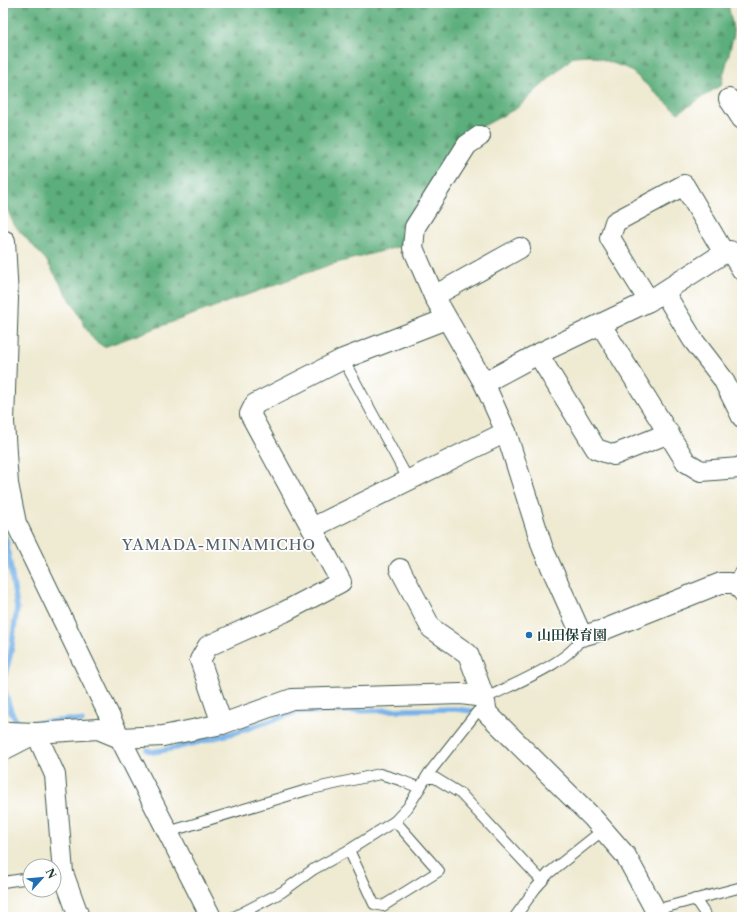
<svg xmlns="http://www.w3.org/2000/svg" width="745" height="920" font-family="'Libre Caslon Text','Noto Serif JP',serif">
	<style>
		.forest { fill: url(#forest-firs); stroke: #3e7658 }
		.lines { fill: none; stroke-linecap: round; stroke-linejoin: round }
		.stream { stroke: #78b3e9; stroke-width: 5.5 }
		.service-casing { stroke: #3e574c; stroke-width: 12 }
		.minor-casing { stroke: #3e574c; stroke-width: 22 }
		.service { stroke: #fff; stroke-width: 10 }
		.minor { stroke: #fff; stroke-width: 20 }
		.poi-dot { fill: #1f6fb2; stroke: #fff; stroke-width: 1.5 }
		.labels { text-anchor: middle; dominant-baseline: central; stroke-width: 3.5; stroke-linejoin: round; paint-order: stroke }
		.poi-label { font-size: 14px; font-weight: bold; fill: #1f3d34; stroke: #fff; text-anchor: start }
		.neighbourhood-label { font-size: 15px; letter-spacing: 1px; fill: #53626e; stroke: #fff }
	</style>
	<defs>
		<pattern id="forest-firs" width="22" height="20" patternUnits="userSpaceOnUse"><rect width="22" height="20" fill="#5cae7b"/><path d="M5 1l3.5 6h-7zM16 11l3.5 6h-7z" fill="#4b8f66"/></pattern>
	</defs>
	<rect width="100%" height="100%" fill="#fff"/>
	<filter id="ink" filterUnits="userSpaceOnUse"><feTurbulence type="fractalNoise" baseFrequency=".025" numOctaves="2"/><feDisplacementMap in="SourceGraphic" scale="8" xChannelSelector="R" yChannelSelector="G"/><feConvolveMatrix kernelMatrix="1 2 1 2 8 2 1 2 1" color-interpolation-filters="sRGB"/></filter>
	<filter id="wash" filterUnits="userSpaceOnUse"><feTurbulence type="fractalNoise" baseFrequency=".012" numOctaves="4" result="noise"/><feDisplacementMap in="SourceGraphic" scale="16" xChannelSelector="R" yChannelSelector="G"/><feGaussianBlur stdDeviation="0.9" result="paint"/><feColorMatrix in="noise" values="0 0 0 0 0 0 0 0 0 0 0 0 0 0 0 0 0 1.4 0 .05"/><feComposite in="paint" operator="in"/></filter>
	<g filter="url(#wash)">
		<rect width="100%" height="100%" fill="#efead2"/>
		<!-- forest -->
		<path class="forest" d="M3,3H728L734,34L721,85L678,113L629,69L590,55L574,56L517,108L461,138L400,231L405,245L329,265L104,347L94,340L87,330L76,309L46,260L14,225L3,199Z"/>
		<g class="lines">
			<!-- stream -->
			<g class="stream">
				<path d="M3,534L6,539L17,608L11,652L3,682"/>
				<path d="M3,684L11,712L16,720L24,724L70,720L82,721"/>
				<path d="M147,750L153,752L175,748L237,732L297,712L455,709L472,711"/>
			</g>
		</g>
	</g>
	<g filter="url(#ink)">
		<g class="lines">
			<!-- service casing -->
			<g class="service-casing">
				<g id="service">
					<path d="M343,359L409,481"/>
					<path d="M742,571L730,583L742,599"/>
					<path d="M484,697L494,694C518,682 573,660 582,636"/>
					<path d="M427,778H435L461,794L542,881"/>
					<path d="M168,832L307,790L380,774L400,780L420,788"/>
					<path d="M349,850L374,904L383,906L439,871L395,821"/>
					<path d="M3,882L30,878"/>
					<path d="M695,899L707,917"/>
					<path d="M234,917L282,892L314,869L349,850L395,821L408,807L429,773L477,712L485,706"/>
					<path d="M515,917L535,889L549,873L603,830"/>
					<path d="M647,917L655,910L742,887"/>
				</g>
			</g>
			<!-- minor casing -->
			<g class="minor-casing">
				<g id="minor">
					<path d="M729,99L742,119"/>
					<path d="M480,136L467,145L415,227L413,248L434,296L484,383L506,432L543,549L582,636L603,630L721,583H730"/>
					<path d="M3,242L5,241L8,298L4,422L8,484L16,523L120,738L211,917"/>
					<path d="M664,292L693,340L723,379L742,417"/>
					<path d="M434,296L520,248"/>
					<path d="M649,301L610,238L615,222L684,185L724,253"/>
					<path d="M601,325L686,462L701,471L739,468L742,466"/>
					<path d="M538,354L596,449L614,455L669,433"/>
					<path d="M484,383L538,354L649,301L724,253L730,251L742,270"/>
					<path d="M312,528L506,432"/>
					<path d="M400,569L431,628L468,654L484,697L487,713L593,818L626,856L659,917"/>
					<path d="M222,724L200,660L208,646L284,612L341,582L250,414L255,404L343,359L446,319"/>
					<path d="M36,733L55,775L63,873L79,917"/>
					<path d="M3,734L9,732L36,733L98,729L120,738L163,736L222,724L292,699L461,694L484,697"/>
					<path d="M3,750L34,734"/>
				</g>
			</g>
			<!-- service -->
			<use href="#service" class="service"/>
			<!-- minor -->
			<use href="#minor" class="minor"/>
		</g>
	</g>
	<!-- markers -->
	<circle class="poi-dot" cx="529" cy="635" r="4"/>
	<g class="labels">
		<!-- poi labels -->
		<g class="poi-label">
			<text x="537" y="635">山田保育園</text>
		</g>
		<!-- neighbourhood labels -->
		<g class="neighbourhood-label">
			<text x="219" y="544">YAMADA-MINAMICHO</text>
		</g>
	</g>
	<!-- margin -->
	<rect width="745" height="920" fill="none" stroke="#fff" stroke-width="16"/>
	<!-- north arrow -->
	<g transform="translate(42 878) rotate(63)"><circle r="19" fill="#ffffff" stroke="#a5b1ae"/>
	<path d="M0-3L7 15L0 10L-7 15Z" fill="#1f6fb2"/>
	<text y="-6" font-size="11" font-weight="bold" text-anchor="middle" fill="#1f3d34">N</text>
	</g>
</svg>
